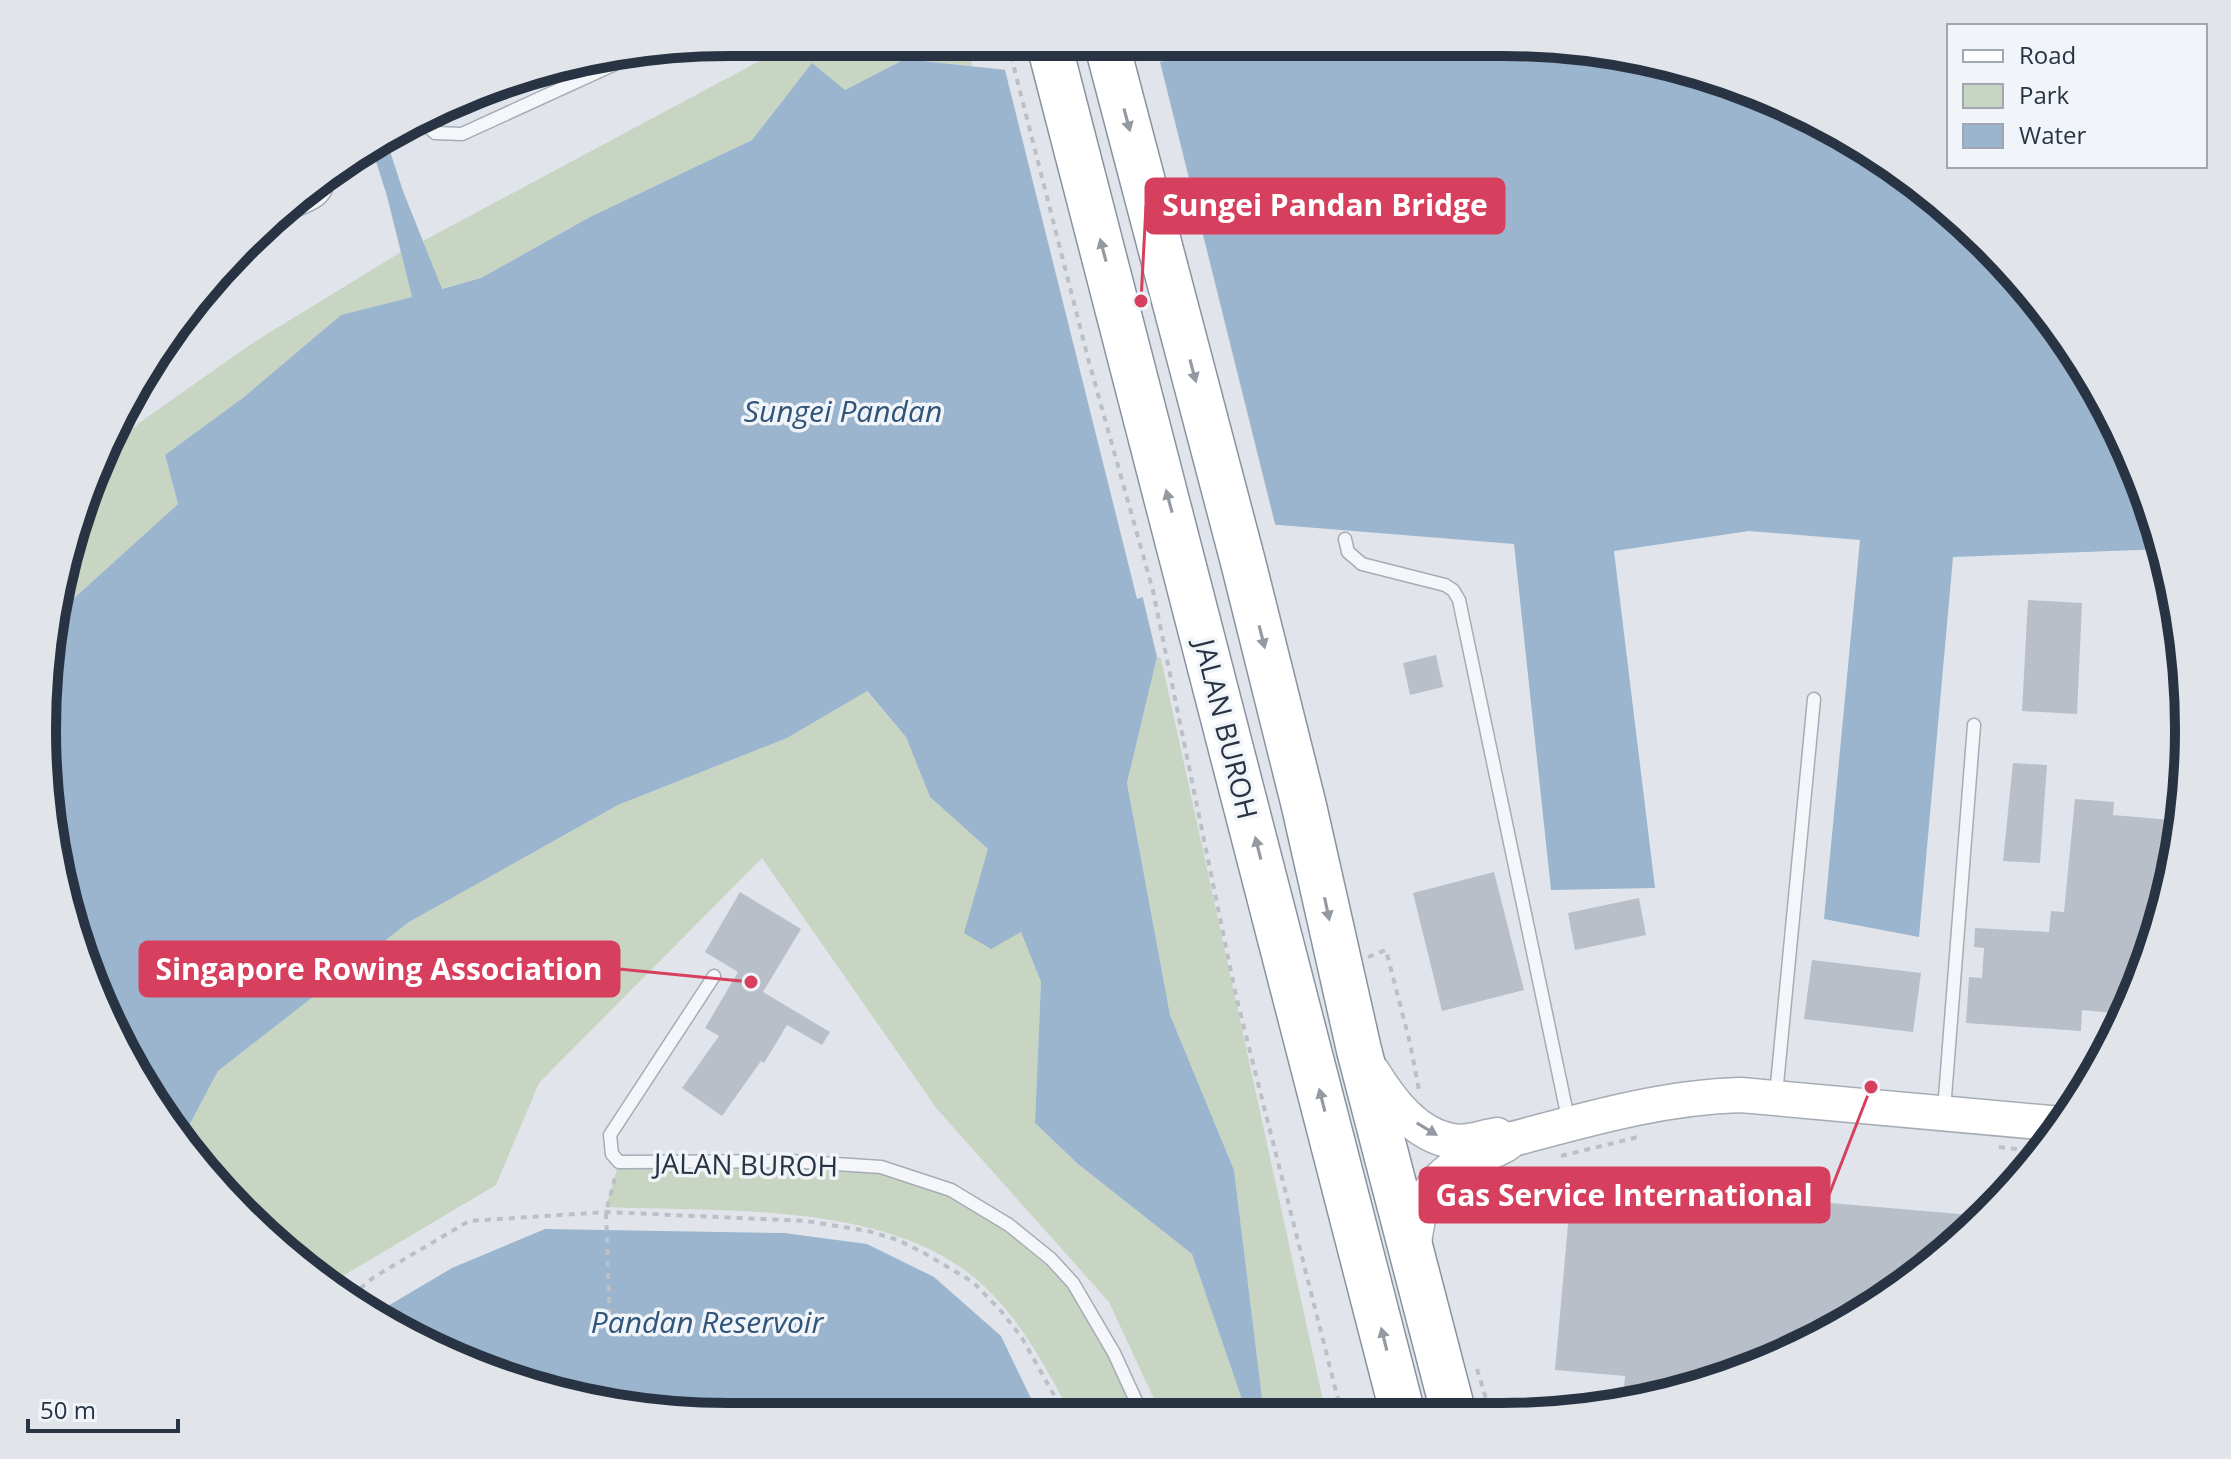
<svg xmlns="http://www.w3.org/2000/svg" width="2231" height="1459" font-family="'Open Sans',sans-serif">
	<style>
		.green { fill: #c8d5c2 }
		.water { fill: #9ab5cd }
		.pier { fill: #e1e5eb }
		.building { fill: #b8bfc8 }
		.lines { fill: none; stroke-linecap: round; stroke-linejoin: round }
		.lane-casing { stroke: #a6acb5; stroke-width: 15 }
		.secondary-casing { stroke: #a6acb5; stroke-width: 37 }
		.highway-casing { stroke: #8893a2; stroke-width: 47 }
		.path { stroke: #bbc0c6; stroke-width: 4; stroke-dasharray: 6 6; stroke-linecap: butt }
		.lane { stroke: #f4f6f9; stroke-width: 12 }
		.secondary { stroke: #fff; stroke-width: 34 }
		.highway { stroke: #fff; stroke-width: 44 }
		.oneway { fill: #949aa1 }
		.labels { text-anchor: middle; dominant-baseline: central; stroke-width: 7; stroke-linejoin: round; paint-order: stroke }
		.street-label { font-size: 28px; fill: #283443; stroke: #f1f4f8 }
		.water-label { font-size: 30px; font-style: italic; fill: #30557a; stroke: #f1f4f8 }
		.rim { fill: none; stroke: #283443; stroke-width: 10 }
		.leader { fill: none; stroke: #d6405e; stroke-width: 3 }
		.callout-dot { fill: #d6405e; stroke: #f1f4f8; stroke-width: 3 }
		.callout { fill: #d6405e; stroke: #d6405e; stroke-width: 3 }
		.callout-label { font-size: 30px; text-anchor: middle; font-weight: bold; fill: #fff }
	</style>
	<rect width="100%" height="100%" fill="#e1e5eb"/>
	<!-- green -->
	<g class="green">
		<path d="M795,42L969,44L972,66L905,59L845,90L812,64L752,140L590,217L481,278L441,289L423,241Z"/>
		<path d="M401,252L412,297L341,315L244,397L165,455L178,504L61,610L96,464L139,423L254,342Z"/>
		<path d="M1157,657L1161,658L1326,1414H1264L1234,1170L1170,1015L1127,783Z"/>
		<path d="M866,691L906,737L930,797L988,849L1041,982L1035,1123L1078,1164L1192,1254L1247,1414H1161L1109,1302L937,1109L762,858L539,1083L496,1185L331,1283L276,1246L184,1135L218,1071L409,922L618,805L787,738Z"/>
		<path d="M619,1162L881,1167L951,1190L1009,1225L1073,1283L1142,1414L1070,1413C1045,1365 1018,1315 976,1279C884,1201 721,1212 606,1207Z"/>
	</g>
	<!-- water -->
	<g class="water">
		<path d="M1212,45L1592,48L1805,113L1955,213L2047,311L2118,426L2165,549L1953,557L1919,937L1824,919L1860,540L1749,531L1614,551L1655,888L1551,890L1514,544L1167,516L1135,565L1157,657L1127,783L1170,1015L1234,1170L1264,1414H1247L1192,1254L1078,1164L1035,1123L1041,982L1021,932L991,949L964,933L988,849L930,797L906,737L867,691L787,738L618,805L409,922L218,1071L184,1135L134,1074L65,907L44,684L61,610L178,504L165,455L244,397L341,315L412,297L387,196L371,146L386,139L403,191L442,289L481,278L590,217L752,140L812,63L845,90L905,59L1052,75L1174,60Z"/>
		<path d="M545,1229L784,1233L867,1244L934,1277L1001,1336L1038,1413L639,1411L426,1346L376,1313L452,1268Z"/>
	</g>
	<!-- pier -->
	<path class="pier" d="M1159,58L1276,528L1169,519L1139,566L1146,596L1137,599L1004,66L1052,71Z"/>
	<!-- building -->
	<g class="building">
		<path d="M2028,600L2082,603L2077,714L2022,711Z"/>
		<path d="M1436,655L1443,687L1410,695L1403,663Z"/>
		<path d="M2013,763L2047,765L2040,863L2003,861Z"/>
		<path d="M2075,799L2114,802L2113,815L2183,821L2152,951L2124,1014L2082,1010L2081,1031L1966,1023L1969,977L1982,978L1984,948L1974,947L1975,928L2049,932L2051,911L2064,912Z"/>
		<path d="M1494,872L1524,990L1442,1011L1413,893Z"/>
		<path d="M740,892L801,929L763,992L830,1032L822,1045L787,1025L764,1063L761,1061L722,1116L682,1088L719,1036L705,1028L738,972L705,952Z"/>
		<path d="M1639,898L1646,935L1575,950L1568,913Z"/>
		<path d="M1812,960L1921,973L1913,1032L1804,1019Z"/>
		<path d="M1645,1187L1971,1215L1970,1228L1920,1275L1805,1346L1680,1393L1624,1388L1625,1376L1555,1370L1570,1202L1643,1209Z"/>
	</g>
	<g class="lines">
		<!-- lane casing -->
		<g class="lane-casing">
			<g id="lane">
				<path d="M422,121L435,133L462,134L626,59"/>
				<path d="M289,213C307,206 330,201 327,177"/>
				<path d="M1345,539L1348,552L1362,564L1445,585L1453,590L1459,600L1569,1123"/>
				<path d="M714,976L610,1135L612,1154L619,1162L790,1161L881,1167L951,1190L1009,1225L1051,1259L1073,1283L1114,1353L1142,1414"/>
				<path d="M1776,1095L1814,699"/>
				<path d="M1944,1110L1974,725"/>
			</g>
		</g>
		<!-- secondary casing -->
		<g class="secondary-casing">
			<g id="secondary">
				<path d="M1372,1071C1390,1100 1415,1135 1452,1141C1467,1144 1483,1137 1497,1135"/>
				<path d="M1414,1250C1415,1211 1430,1176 1468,1160C1485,1153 1499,1151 1513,1139C1588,1119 1663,1097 1741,1095L2061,1124"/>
			</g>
		</g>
		<!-- highway casing -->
		<g class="highway-casing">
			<g id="highway">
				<path d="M1049,44L1403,1415"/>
				<path d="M1107,45L1243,562L1304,806L1359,1050L1454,1415"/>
			</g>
		</g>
		<!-- path -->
		<g class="path">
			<path d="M1008,44L1089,362L1153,591L1236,996L1342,1415"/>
			<path d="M1368,957L1386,950L1410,1043L1419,1090"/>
			<path d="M1999,1147L2041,1152"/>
			<path d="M1561,1156L1638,1137"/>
			<path d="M351,1296L374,1277L469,1221L606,1212L806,1221L868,1231L898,1240L924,1253L973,1282L1001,1311L1022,1338L1064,1413"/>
			<path d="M610,1327L606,1212L616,1174"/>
			<path d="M1477,1369L1491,1415"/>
		</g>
		<!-- lane -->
		<use href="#lane" class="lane"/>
		<!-- secondary -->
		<use href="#secondary" class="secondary"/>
		<!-- highway -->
		<use href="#highway" class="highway"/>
	</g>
	<!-- one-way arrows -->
	<defs><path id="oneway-solid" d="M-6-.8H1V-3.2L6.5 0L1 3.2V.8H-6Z" transform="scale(2)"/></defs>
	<g class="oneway">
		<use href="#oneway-solid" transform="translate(1127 120) rotate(75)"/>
		<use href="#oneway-solid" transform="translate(1103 250) rotate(-105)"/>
		<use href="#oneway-solid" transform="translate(1193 371) rotate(75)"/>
		<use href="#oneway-solid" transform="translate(1169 501) rotate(-105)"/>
		<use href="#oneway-solid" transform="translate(1262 637) rotate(76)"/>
		<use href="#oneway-solid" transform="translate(1258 848) rotate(-104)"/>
		<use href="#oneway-solid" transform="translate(1327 909) rotate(78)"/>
		<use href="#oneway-solid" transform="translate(1322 1100) rotate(-104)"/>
		<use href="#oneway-solid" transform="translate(1427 1129) rotate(31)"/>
		<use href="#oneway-solid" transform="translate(1384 1339) rotate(-104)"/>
	</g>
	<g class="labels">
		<!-- street labels -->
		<g class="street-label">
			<text transform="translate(1227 729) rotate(76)">JALAN BUROH</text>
			<text transform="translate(746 1164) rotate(1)">JALAN BUROH</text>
		</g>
		<!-- water labels -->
		<g class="water-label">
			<text x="843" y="410">Sungei Pandan</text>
			<text x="707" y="1321">Pandan Reservoir</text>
		</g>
	</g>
	<!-- crop -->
	<path d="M0 0H2231V1459H0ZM729 56H1502A673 673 0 0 1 2175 729V730A673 673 0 0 1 1502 1403H729A673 673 0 0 1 56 730V729A673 673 0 0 1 729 56Z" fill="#e1e5ea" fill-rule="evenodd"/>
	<path class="rim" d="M729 56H1502A673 673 0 0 1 2175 729V730A673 673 0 0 1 1502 1403H729A673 673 0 0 1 56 730V729A673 673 0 0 1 729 56Z"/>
	<!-- callouts -->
	<path class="leader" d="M1141 301L1146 206M751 982L619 969M1871 1087L1829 1195"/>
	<g class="callout-dot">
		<circle cx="1141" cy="301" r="8"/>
		<circle cx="751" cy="982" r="8"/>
		<circle cx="1871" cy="1087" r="8"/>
	</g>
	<g class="callout">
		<rect x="1146" y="179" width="358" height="54" rx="8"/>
		<rect x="140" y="942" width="479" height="54" rx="8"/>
		<rect x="1420" y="1168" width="409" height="54" rx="8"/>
	</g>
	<g class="callout-label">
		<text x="1325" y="216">Sungei Pandan Bridge</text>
		<text x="379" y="980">Singapore Rowing Association</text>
		<text x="1624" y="1206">Gas Service International</text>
	</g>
	<!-- legend -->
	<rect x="1947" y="24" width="260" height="144" fill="#f1f4f8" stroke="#a1a7b0" stroke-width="2"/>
	<rect x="1963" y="50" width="40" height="12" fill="#ffffff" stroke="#a1a7b0" stroke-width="2"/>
	<text x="2019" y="64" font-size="24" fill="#283443">Road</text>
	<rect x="1963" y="84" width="40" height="24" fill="#c8d5c2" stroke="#a1a7b0" stroke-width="2"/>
	<text x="2019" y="104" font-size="24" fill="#283443">Park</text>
	<rect x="1963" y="124" width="40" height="24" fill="#9ab5cd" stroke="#a1a7b0" stroke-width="2"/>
	<text x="2019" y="144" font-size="24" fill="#283443">Water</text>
	<!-- scale -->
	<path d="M28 1419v12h150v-12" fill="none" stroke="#283443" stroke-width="4"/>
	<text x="40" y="1419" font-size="24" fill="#283443" stroke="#f1f4f8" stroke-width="6" paint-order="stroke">50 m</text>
</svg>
